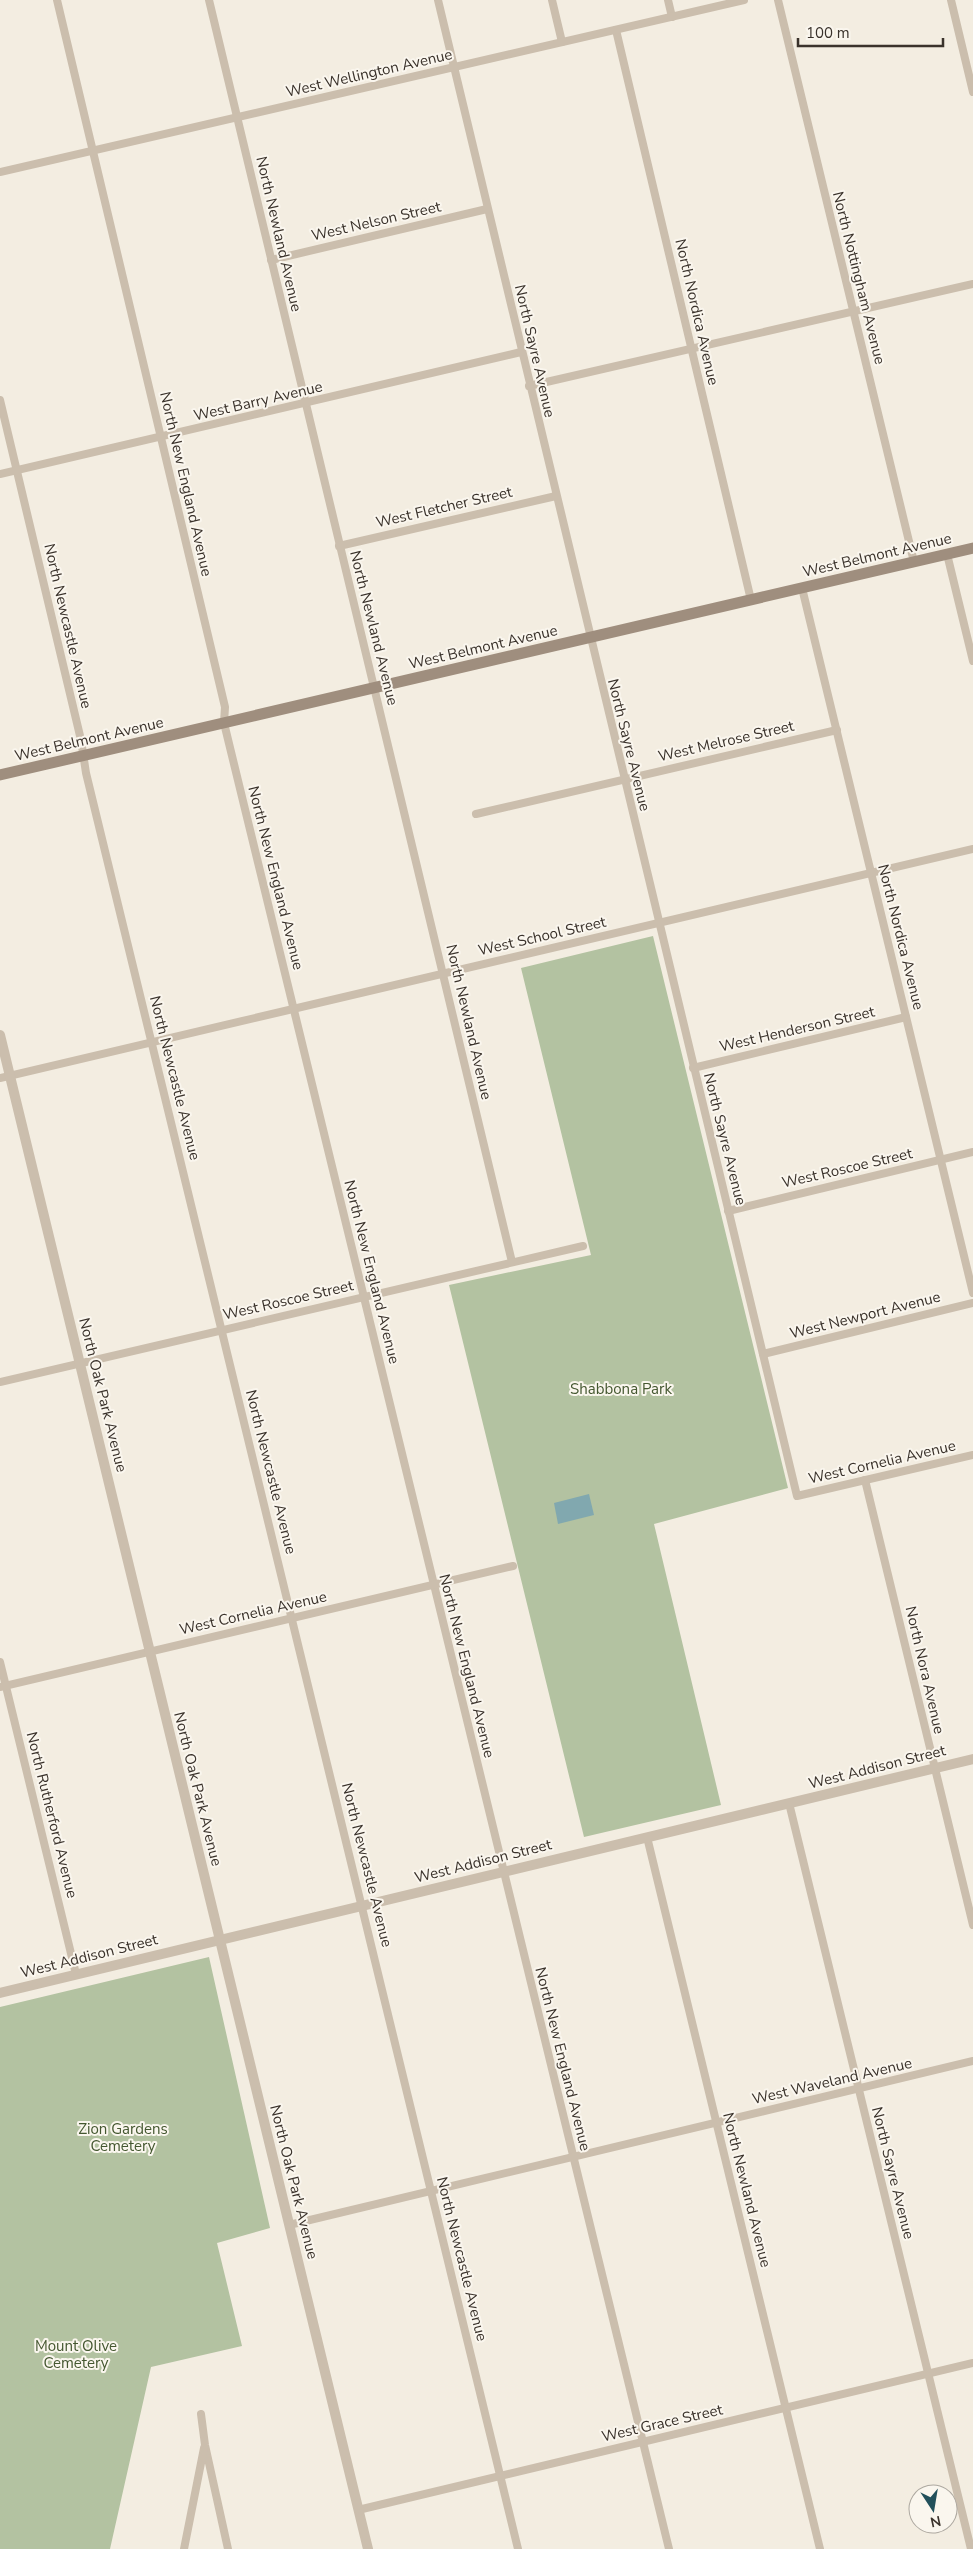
<svg xmlns="http://www.w3.org/2000/svg" width="973" height="2549" font-family="'Nunito Sans',sans-serif">
	<style>
		.green { fill: #b3c2a1 }
		.water { fill: #81a8af }
		.lines { fill: none; stroke-linecap: round; stroke-linejoin: round }
		.minor { stroke: #cbbead; stroke-width: 8 }
		.tertiary { stroke: #cbbead; stroke-width: 10 }
		.secondary { stroke: #9f8e7e; stroke-width: 11 }
		.labels { text-anchor: middle; dominant-baseline: central; stroke-width: 4; stroke-linejoin: round; paint-order: stroke }
		.street-label { font-size: 15px; fill: #3a322b; stroke: #faf6ee }
		.park-label { font-size: 15px; fill: #445730; stroke: #faf6ee }
	</style>
	<rect width="100%" height="100%" fill="#f3ede1"/>
	<!-- green -->
	<g class="green">
		<path d="M653,936L788,1488L654,1524L721,1805L584,1837L449,1285L591,1255L521,968Z"/>
		<path d="M209,1957L270,2228L217,2243L242,2346L151,2367L110,2549H0V2007Z"/>
	</g>
	<!-- water -->
	<path class="water" d="M589,1494L594,1515L558,1524L554,1503Z"/>
	<g class="lines">
		<!-- minor -->
		<g class="minor">
			<path d="M57,0L225,707L224,723L669,2549"/>
			<path d="M209,0L512,1262"/>
			<path d="M438,0L797,1496L973,1455"/>
			<path d="M552,0L562,42"/>
			<path d="M668,0L672,17"/>
			<path d="M778,0L914,562"/>
			<path d="M951,0L973,92"/>
			<path d="M616,30L751,600"/>
			<path d="M0,172L744,0"/>
			<path d="M271,260L487,209"/>
			<path d="M529,386L973,284"/>
			<path d="M0,400L81,740L86,773L518,2549"/>
			<path d="M0,474L521,352"/>
			<path d="M339,546L556,496"/>
			<path d="M947,554L973,661"/>
			<path d="M802,588L973,1293"/>
			<path d="M476,814L837,730"/>
			<path d="M693,1068L906,1017"/>
			<path d="M0,1078L973,849"/>
			<path d="M728,1211L973,1152"/>
			<path d="M763,1354L973,1303"/>
			<path d="M0,1382L583,1246"/>
			<path d="M865,1480L973,1925"/>
			<path d="M0,1662L76,1974"/>
			<path d="M0,1687L513,1566"/>
			<path d="M789,1803L971,2549"/>
			<path d="M647,1837L820,2549"/>
			<path d="M289,2225L973,2061"/>
			<path d="M201,2414L205,2445L228,2549"/>
			<path d="M358,2510L973,2363"/>
			<path d="M184,2549L204,2448"/>
		</g>
		<!-- tertiary -->
		<g class="tertiary">
			<path d="M0,1035L368,2549"/>
			<path d="M0,1993L973,1759"/>
		</g>
		<!-- secondary -->
		<path class="secondary" d="M0,775L973,548"/>
	</g>
	<g class="labels">
		<!-- street labels -->
		<g class="street-label">
			<text transform="translate(369 73) rotate(-13)">West Wellington Avenue</text>
			<text transform="translate(376 221) rotate(-13)">West Nelson Street</text>
			<text transform="translate(279 234) rotate(77)">North Newland Avenue</text>
			<text transform="translate(859 278) rotate(76)">North Nottingham Avenue</text>
			<text transform="translate(697 312) rotate(77)">North Nordica Avenue</text>
			<text transform="translate(535 351) rotate(77)">North Sayre Avenue</text>
			<text transform="translate(258 401) rotate(-13)">West Barry Avenue</text>
			<text transform="translate(186 484) rotate(77)">North New England Avenue</text>
			<text transform="translate(444 507) rotate(-13)">West Fletcher Street</text>
			<text transform="translate(877 555) rotate(-13)">West Belmont Avenue</text>
			<text transform="translate(68 626) rotate(77)">North Newcastle Avenue</text>
			<text transform="translate(374 628) rotate(76)">North Newland Avenue</text>
			<text transform="translate(483 647) rotate(-13)">West Belmont Avenue</text>
			<text transform="translate(89 739) rotate(-13)">West Belmont Avenue</text>
			<text transform="translate(726 741) rotate(-13)">West Melrose Street</text>
			<text transform="translate(629 745) rotate(76)">North Sayre Avenue</text>
			<text transform="translate(276 878) rotate(76)">North New England Avenue</text>
			<text transform="translate(542 936) rotate(-13)">West School Street</text>
			<text transform="translate(901 937) rotate(76)">North Nordica Avenue</text>
			<text transform="translate(469 1022) rotate(77)">North Newland Avenue</text>
			<text transform="translate(797 1029) rotate(-13)">West Henderson Street</text>
			<text transform="translate(175 1078) rotate(76)">North Newcastle Avenue</text>
			<text transform="translate(725 1139) rotate(76)">North Sayre Avenue</text>
			<text transform="translate(847 1168) rotate(-13)">West Roscoe Street</text>
			<text transform="translate(372 1272) rotate(76)">North New England Avenue</text>
			<text transform="translate(288 1300) rotate(-13)">West Roscoe Street</text>
			<text transform="translate(865 1315) rotate(-14)">West Newport Avenue</text>
			<text transform="translate(103 1395) rotate(76)">North Oak Park Avenue</text>
			<text transform="translate(882 1462) rotate(-13)">West Cornelia Avenue</text>
			<text transform="translate(271 1472) rotate(76)">North Newcastle Avenue</text>
			<text transform="translate(253 1613) rotate(-13)">West Cornelia Avenue</text>
			<text transform="translate(467 1666) rotate(76)">North New England Avenue</text>
			<text transform="translate(925 1670) rotate(77)">North Nora Avenue</text>
			<text transform="translate(877 1767) rotate(-14)">West Addison Street</text>
			<text transform="translate(198 1789) rotate(76)">North Oak Park Avenue</text>
			<text transform="translate(52 1815) rotate(76)">North Rutherford Avenue</text>
			<text transform="translate(483 1861) rotate(-14)">West Addison Street</text>
			<text transform="translate(367 1865) rotate(76)">North Newcastle Avenue</text>
			<text transform="translate(89 1956) rotate(-14)">West Addison Street</text>
			<text transform="translate(563 2059) rotate(76)">North New England Avenue</text>
			<text transform="translate(832 2081) rotate(-13)">West Waveland Avenue</text>
			<text transform="translate(893 2173) rotate(76)">North Sayre Avenue</text>
			<text transform="translate(294 2182) rotate(76)">North Oak Park Avenue</text>
			<text transform="translate(747 2190) rotate(76)">North Newland Avenue</text>
			<text transform="translate(462 2259) rotate(76)">North Newcastle Avenue</text>
			<text transform="translate(662 2423) rotate(-13)">West Grace Street</text>
		</g>
		<!-- park labels -->
		<g class="park-label">
			<text x="621" y="1389">Shabbona Park</text>
			<text x="123" y="2129">Zion Gardens<tspan x="123" dy="17">Cemetery</tspan></text>
			<text x="76" y="2346">Mount Olive<tspan x="76" dy="17">Cemetery</tspan></text>
		</g>
	</g>
	<!-- north arrow -->
	<g transform="translate(933 2509) rotate(168)"><circle r="24" fill="#faf6ee" stroke="#ada8a0"/>
	<path d="M0-4L9 19L0 12L-9 19Z" fill="#22505b"/>
	<text y="-8" font-size="14" font-weight="bold" text-anchor="middle" fill="#3a322b">N</text>
	</g>
	<!-- scale -->
	<path d="M798 38v8h145v-8" fill="none" stroke="#3a322b" stroke-width="2.5"/>
	<text x="806" y="38" font-size="15" fill="#3a322b" stroke="#faf6ee" stroke-width="4" paint-order="stroke">100 m</text>
</svg>
